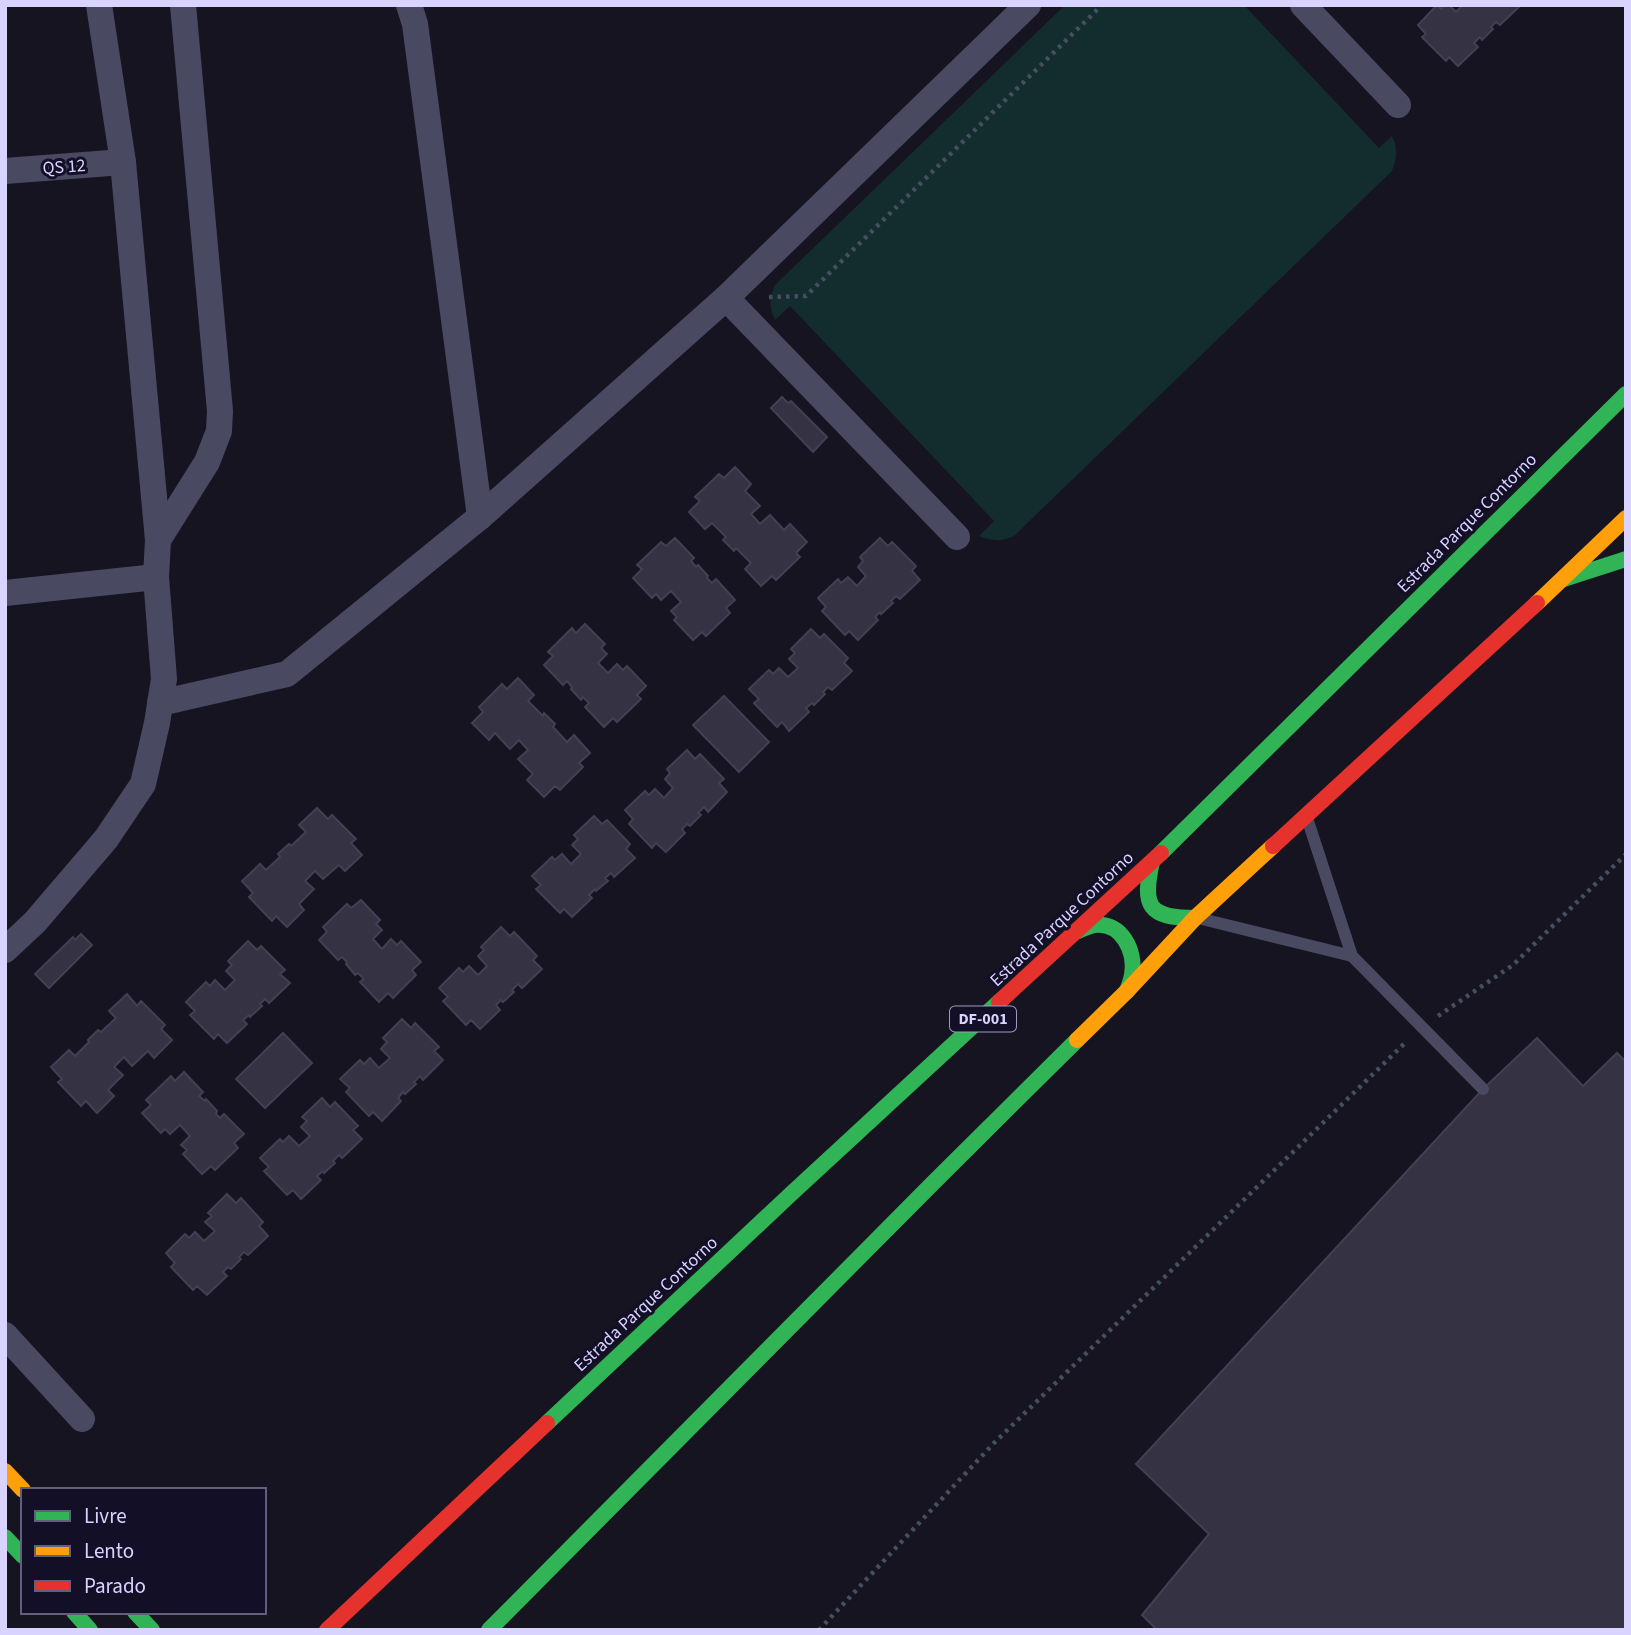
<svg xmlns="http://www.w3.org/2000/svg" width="1631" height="1635" font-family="'Source Sans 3',sans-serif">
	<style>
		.green { fill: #132c2d }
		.building { fill: #343243; stroke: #433f54; stroke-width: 2 }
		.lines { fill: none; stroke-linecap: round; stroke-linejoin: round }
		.path { stroke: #44505f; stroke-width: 4.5; stroke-dasharray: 3.5 5; stroke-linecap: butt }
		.lane { stroke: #4a4962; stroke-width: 12 }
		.street { stroke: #4a4962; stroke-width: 26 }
		.fast { stroke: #30b455; stroke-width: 16 }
		.slow { stroke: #ff9f0a; stroke-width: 16 }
		.jam { stroke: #e5322d; stroke-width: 16 }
		.labels { text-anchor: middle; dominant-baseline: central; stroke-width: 6; stroke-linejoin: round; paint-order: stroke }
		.shield { fill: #130f26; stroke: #9e99be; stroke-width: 2 }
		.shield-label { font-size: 16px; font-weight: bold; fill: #d9d4ff }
		.street-label { font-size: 18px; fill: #d9d4ff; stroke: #130f26 }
	</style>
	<rect width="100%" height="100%" fill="#161421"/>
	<!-- green -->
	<path class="green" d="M1065,5H1244L1379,148L1392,136C1398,149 1397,157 1392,171L1014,536C1001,542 992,541 979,536L994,521L790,306L775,320C769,307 769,299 775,285Z"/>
	<!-- building -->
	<g class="building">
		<path d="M1437,5L1441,9L1445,5H1449L1456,12L1463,5L1520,6L1500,25L1496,22L1491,27L1493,29L1482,40L1480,37L1474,43L1478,47L1458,66L1449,57L1446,61L1422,37L1426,34L1418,25Z"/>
		<path d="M782,397L788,403L791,401L827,437L813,452L771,408Z"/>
		<path d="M735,467L751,484L745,491L760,506L751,514L760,524L770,515L784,530L790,524L807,542L796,553L800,557L776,580L772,576L761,586L745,569L751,563L736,548L734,551L723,540L726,537L712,523L705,529L689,512L700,501L695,497L719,474L724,478Z"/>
		<path d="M675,538L694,558L691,561L696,567L698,565L708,576L707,578L712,583L716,579L735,600L726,608L730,613L706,636L702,632L693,640L674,620L677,617L671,611L681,602L671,591L661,600L656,594L652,598L633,578L642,569L637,565L661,542L666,546Z"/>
		<path d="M880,538L888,546L892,542L916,566L912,571L920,580L900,599L896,596L891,601L893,603L881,614L880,612L875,617L878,620L858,640L849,631L845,635L822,611L826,607L818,598L838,579L841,583L848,577L857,586L866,576L858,567L863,561L860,557Z"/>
		<path d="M585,624L605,644L601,648L607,654L598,663L608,673L617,664L623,670L627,666L646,686L637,695L641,699L617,722L613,718L604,727L585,707L589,703L583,697L581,700L571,689L572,687L567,681L563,685L544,665L553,656L548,652L572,628L576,633Z"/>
		<path d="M811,629L820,638L824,634L848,658L844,663L852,671L832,690L828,687L823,692L825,694L814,705L812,703L806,708L809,712L789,731L782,722L777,727L754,703L759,699L749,689L769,670L773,674L779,668L788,677L798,668L789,659L795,653L791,649Z"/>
		<path d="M518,678L534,695L528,701L543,716L544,713L555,724L553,727L567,742L574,735L590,753L579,763L583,767L560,790L555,786L544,797L527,780L533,774L518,759L528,750L519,740L510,749L495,733L489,740L472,723L483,712L479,707L502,684L507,689Z"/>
		<path d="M724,696L769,742L739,772L693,725Z"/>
		<path d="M687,750L695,759L700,754L724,779L719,783L727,792L708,812L704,807L698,813L701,815L690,826L687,824L682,829L685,833L666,852L656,843L652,848L629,824L633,819L625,810L645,791L649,795L655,789L664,798L673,788L665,779L670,773L667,769Z"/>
		<path d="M317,808L328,819L332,815L356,839L351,843L362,855L345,871L339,865L323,879L315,871L305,881L314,889L299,904L304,910L287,927L276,916L272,921L249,897L253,893L242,881L260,864L266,870L280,857L278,854L289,844L291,846L306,832L299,825Z"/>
		<path d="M594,816L602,824L607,820L630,844L626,849L635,858L614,877L611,873L605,878L608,881L596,891L595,889L589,895L592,898L572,917L564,909L560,913L536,889L541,885L532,876L552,857L555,860L562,854L571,864L581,854L572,845L578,839L574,835Z"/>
		<path d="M361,900L380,920L376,924L382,930L373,939L382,949L391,939L397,945L401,941L421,962L412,970L416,975L393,998L388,993L379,1002L360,982L364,979L358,973L355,975L346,964L347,962L342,957L338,960L319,940L327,932L323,927L347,904L351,908Z"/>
		<path d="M501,927L510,936L514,932L537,956L533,960L542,969L522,988L518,984L512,990L514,992L503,1002L501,1000L496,1005L500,1010L480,1029L471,1020L466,1025L443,1001L448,997L439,988L459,968L463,972L469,966L478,975L487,966L478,956L484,950L481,947Z"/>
		<path d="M81,934L92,945L49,988L35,974L73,937L75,940Z"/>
		<path d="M248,941L257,950L261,946L285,970L280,974L290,983L269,1003L265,999L260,1004L262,1006L250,1017L249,1015L243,1020L247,1024L227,1043L218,1034L214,1039L190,1015L195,1011L186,1002L206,982L210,986L215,980L225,990L235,980L226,971L232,965L228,961Z"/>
		<path d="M127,994L137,1006L141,1001L165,1025L161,1029L172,1040L154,1058L148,1051L132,1066L124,1057L114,1067L123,1075L108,1090L114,1096L97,1113L86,1101L81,1106L58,1082L62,1079L51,1067L69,1050L75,1056L89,1042L88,1040L98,1030L101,1032L116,1018L109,1011Z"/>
		<path d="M402,1019L411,1028L415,1023L439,1047L434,1051L443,1060L423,1080L420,1076L414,1082L416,1084L405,1094L403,1092L398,1098L401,1101L382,1121L373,1112L369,1116L346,1092L350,1088L340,1079L360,1060L364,1064L370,1058L379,1068L390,1058L381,1049L387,1042L383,1038Z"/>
		<path d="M283,1033L312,1063L265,1108L236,1079Z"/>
		<path d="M1537,1038L1583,1086L1617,1053L1626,1062V1630H1157L1142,1615L1209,1534L1136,1464L1483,1089Z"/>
		<path d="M184,1072L203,1092L199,1096L205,1101L206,1099L217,1111L216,1114L220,1118L224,1114L244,1134L234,1143L238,1148L215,1170L211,1166L202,1174L183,1154L187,1150L181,1145L190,1136L180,1125L170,1134L165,1129L161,1133L142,1113L151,1105L146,1100L171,1076L175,1081Z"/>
		<path d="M322,1098L330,1107L335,1102L358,1126L353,1130L362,1139L342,1158L339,1155L333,1161L335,1163L324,1173L323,1171L317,1176L321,1180L301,1199L293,1190L287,1195L264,1171L269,1167L260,1158L280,1139L283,1142L289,1136L299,1146L310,1136L301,1127L307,1121L302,1117Z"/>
		<path d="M227,1194L236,1203L241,1198L263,1222L259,1226L268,1236L248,1255L244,1252L239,1257L241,1259L231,1269L228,1267L223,1272L227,1276L207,1295L197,1286L193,1290L171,1267L175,1263L166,1253L185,1234L189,1238L195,1232L204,1241L215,1231L205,1222L212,1216L208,1213Z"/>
	</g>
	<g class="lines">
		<!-- path -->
		<g class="path">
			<path d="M769,297L806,296L1102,5"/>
			<path d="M1438,1016L1513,965L1626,854"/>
			<path d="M819,1630L994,1443L1407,1041"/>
		</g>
		<!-- lane -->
		<g class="lane">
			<path d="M1308,821L1352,956L1483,1089"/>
			<path d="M1202,919L1352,956"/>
		</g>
		<!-- street -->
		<g class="street">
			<path d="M409,5L415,24L480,517"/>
			<path d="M1303,5L1398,105"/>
			<path d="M5,171L123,162"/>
			<path d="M726,298L957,537"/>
			<path d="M158,540L207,462L219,431L220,411L183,5"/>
			<path d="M5,593L156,577"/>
			<path d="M160,703L287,674L480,517L726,298L1028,5"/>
			<path d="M5,950L35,922L106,839L143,784L157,723L164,679L156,577L158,540L123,162L99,5"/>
			<path d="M5,1335L82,1419"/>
		</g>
		<!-- fast -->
		<g class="fast">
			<path d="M1564,579L1626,559"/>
			<path d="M1161,853L1626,394"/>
			<path d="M1152,862C1142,906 1148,918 1195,918"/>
			<path d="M1078,931C1083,929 1088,926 1094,925C1122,921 1136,952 1132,975C1131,980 1129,986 1127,991"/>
			<path d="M547,1423L792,1193L999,1002"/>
			<path d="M5,1537L23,1556"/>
			<path d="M74,1612L90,1630"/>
			<path d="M135,1612L152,1630"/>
			<path d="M489,1630L932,1184L1077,1040"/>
		</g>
		<!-- slow -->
		<g class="slow">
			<path d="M1537,603L1626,518"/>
			<path d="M1077,1040L1127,991L1195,918L1273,846"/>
			<path d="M5,1471L23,1490"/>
		</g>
		<!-- jam -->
		<g class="jam">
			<path d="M1273,846L1537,603"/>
			<path d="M999,1002L1161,853"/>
			<path d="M327,1630L547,1423"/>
		</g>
	</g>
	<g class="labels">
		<!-- shield labels -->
		<rect class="shield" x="950" y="1006.5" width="66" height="25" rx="5"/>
		<g class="shield-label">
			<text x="983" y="1019">DF-001</text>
		</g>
		<!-- street labels -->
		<g class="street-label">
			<text transform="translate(64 167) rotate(-4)">QS 12</text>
			<text transform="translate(1467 523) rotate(-45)">Estrada Parque Contorno</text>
			<text transform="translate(1062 919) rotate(-43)">Estrada Parque Contorno</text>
			<text transform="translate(646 1304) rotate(-43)">Estrada Parque Contorno</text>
		</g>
	</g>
	<!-- border -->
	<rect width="1631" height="1635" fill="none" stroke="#d9d4ff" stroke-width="14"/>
	<!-- legend -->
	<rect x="21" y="1488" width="245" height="126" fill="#130f26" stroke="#625e7d" stroke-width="2"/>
	<rect x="35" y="1511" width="35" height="10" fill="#30b455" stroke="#625e7d" stroke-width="2"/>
	<text x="84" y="1523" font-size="21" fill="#d9d4ff">Livre</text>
	<rect x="35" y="1546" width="35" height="10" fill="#ff9f0a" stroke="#625e7d" stroke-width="2"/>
	<text x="84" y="1558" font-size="21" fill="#d9d4ff">Lento</text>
	<rect x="35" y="1581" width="35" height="10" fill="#e5322d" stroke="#625e7d" stroke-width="2"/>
	<text x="84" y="1593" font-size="21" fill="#d9d4ff">Parado</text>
</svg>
